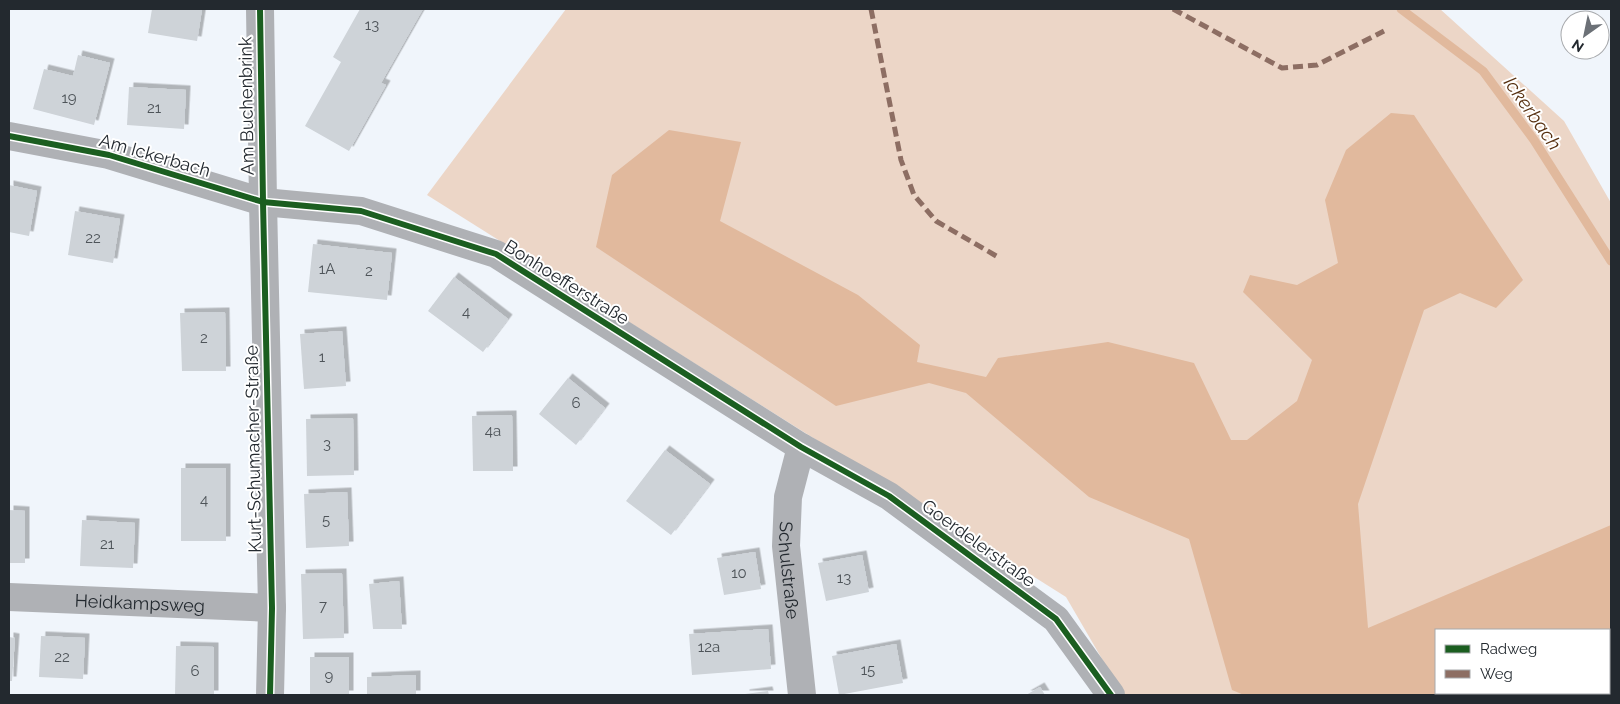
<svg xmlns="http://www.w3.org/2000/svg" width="1620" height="704" font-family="Raleway,sans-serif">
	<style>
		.green { fill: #ecd6c7; fill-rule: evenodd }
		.water { fill: #e1b99d }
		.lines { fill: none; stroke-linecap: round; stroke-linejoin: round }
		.stream { stroke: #e1b99d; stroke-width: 9 }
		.building { fill: #ced3d8; filter: url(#shadow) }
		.minor { stroke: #afb1b5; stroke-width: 28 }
		.quiet { stroke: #8d6e63; stroke-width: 5; stroke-dasharray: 10 5; stroke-linecap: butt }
		.cycleway-casing { stroke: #fff; stroke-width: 9 }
		.cycleway { stroke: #1b5e20; stroke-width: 6 }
		.labels { text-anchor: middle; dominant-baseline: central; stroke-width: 4; stroke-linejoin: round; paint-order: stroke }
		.number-label { font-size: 15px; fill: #4e5459 }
		.street-label { font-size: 18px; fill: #23292f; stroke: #fff }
		.water-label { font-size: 19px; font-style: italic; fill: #573010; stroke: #fff }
	</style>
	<defs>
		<filter id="shadow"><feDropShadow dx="4.5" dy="-4.5" stdDeviation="0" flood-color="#0004"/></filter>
	</defs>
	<rect width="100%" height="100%" fill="#f0f5fb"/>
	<!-- green -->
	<path class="green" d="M566,9H1440L1564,121L1611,203V695H1123L1066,597L427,195ZM1436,630H1609V693H1436Z"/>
	<!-- water -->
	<path class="water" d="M1391,113L1414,115L1523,280L1496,308L1460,293L1424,310L1358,504L1368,628L1611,525V678L1609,679V630H1436V693H1583L1578,695H1244L1232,690L1189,539L1089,497L966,393L929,383L836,406L596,247L612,175L669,130L741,142L720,221L858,295L920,345L917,362L986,377L998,358L1108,342L1194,363L1231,440H1247L1297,401L1312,360L1243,292L1250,275L1297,285L1338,263L1325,200L1346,150Z"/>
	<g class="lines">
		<!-- stream -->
		<path class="stream" d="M1401,9L1483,71L1534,140L1611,261"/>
	</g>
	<!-- building -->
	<g class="building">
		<path d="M152,9H202L197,41L148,33Z"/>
		<path d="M360,9H423L381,83L386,85L349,151L305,126L341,62L333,57Z"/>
		<path d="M78,55L110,63L94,125L33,109L44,69L73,76Z"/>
		<path d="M129,87L186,90L184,129L127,125Z"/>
		<path d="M9,185L37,191L29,236L9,232Z"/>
		<path d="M75,211L120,219L113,263L68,255Z"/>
		<path d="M313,244L392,253L387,300L308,292Z"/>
		<path d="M454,277L508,319L483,352L428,311Z"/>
		<path d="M225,312L226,371H182L180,313Z"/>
		<path d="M342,331L346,386L304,389L300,334Z"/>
		<path d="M568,378L605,408L576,445L539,414Z"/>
		<path d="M512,415L513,471H473L472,416Z"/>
		<path d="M353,418L354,475L307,476L306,419Z"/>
		<path d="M665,450L710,484L671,535L626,501Z"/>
		<rect x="181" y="468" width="45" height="73"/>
		<path d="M347,492L349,546L306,548L304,494Z"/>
		<path d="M9,510L25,511V563H9Z"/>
		<path d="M82,520L135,523L133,568L80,566Z"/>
		<path d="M755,552L761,589L724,595L717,558Z"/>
		<path d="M862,555L869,592L826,601L818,563Z"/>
		<path d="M342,573L344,638L303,639L301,574Z"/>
		<path d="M399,581L402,629H373L369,584Z"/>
		<path d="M768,629L771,669L692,675L689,634Z"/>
		<path d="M41,636L85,638L83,679L39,677Z"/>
		<path d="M9,637L15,638L12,681H9Z"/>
		<path d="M896,644L903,683L839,695L832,656Z"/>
		<path d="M176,646L214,647V695H175Z"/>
		<rect x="310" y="657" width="39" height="38"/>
		<path d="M416,675V695H367V677Z"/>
		<path d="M1040,687L1045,695H1026Z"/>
		<path d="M768,691L769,695H745V694Z"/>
	</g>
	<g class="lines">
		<!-- minor -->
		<g class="minor">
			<path d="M260,9L263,202L272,608L270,695"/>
			<path d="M9,136L109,155L263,202L361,211L496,254L801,447L889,496L1056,619L1111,695"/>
			<path id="s1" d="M801,447L788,497L786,546L802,695"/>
			<path id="s2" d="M9,597L272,608"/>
		</g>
		<!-- quiet -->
		<g class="quiet">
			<path d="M871,9L901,160L914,195L936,221L998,257"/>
			<path d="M1173,9L1282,68L1317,65L1384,31"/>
		</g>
		<!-- cycleway casing -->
		<g class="cycleway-casing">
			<g id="cycleway">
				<path d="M260,9L263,202L272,608L270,695"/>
				<path d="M9,136L109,155L263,202L361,211L496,254L801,447L889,496L1056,619L1111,695"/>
			</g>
		</g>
		<!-- cycleway -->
		<use href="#cycleway" class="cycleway"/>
	</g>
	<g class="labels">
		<!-- number labels -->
		<g class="number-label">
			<text x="372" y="25">13</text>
			<text x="69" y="98">19</text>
			<text x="154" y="108">21</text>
			<text x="93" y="238">22</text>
			<text x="327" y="269">1A</text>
			<text x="369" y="271">2</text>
			<text x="466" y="312">4</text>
			<text x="204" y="338">2</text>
			<text x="322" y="357">1</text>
			<text x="576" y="403">6</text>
			<text x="493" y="431">4a</text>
			<text x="327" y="444">3</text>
			<text x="204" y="500">4</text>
			<text x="326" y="520">5</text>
			<text x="107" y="544">21</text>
			<text x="739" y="573">10</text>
			<text x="844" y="578">13</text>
			<text x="323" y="606">7</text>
			<text x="709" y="647">12a</text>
			<text x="62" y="657">22</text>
			<text x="868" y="670">15</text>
			<text x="195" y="671">6</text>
			<text x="329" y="676">9</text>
		</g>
		<!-- street labels -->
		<g class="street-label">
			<text transform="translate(246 106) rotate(-91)">Am Buchenbrink</text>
			<text transform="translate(155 155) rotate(16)">Am Ickerbach</text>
			<text transform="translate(567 282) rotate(32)">Bonhoefferstraße</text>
			<text transform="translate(253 449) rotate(-91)">Kurt-Schumacher-Straße</text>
			<text transform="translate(979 543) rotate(36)">Goerdelerstraße</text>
			<text stroke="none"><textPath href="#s1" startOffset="125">Schulstraße</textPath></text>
			<text stroke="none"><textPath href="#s2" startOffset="131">Heidkampsweg</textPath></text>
		</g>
		<!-- water labels -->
		<g class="water-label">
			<text transform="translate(1533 113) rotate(55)">Ickerbach</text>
		</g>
	</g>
	<!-- border -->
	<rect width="1620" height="704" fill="none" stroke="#23292f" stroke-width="20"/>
	<!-- legend -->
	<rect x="1435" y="629" width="175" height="65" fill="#ffffff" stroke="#a7a9ac"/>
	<rect x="1445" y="645" width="25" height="8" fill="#1b5e20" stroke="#a7a9ac"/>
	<text x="1480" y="654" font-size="15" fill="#23292f">Radweg</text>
	<rect x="1445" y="670" width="25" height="8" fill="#8d6e63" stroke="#a7a9ac"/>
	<text x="1480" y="679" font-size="15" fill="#23292f">Weg</text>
	<!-- north arrow -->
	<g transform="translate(1585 35) rotate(213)"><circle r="24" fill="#ffffff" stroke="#a7a9ac"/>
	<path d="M0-4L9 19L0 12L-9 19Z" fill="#6b7076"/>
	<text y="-8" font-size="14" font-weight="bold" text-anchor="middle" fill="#23292f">N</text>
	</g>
</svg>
